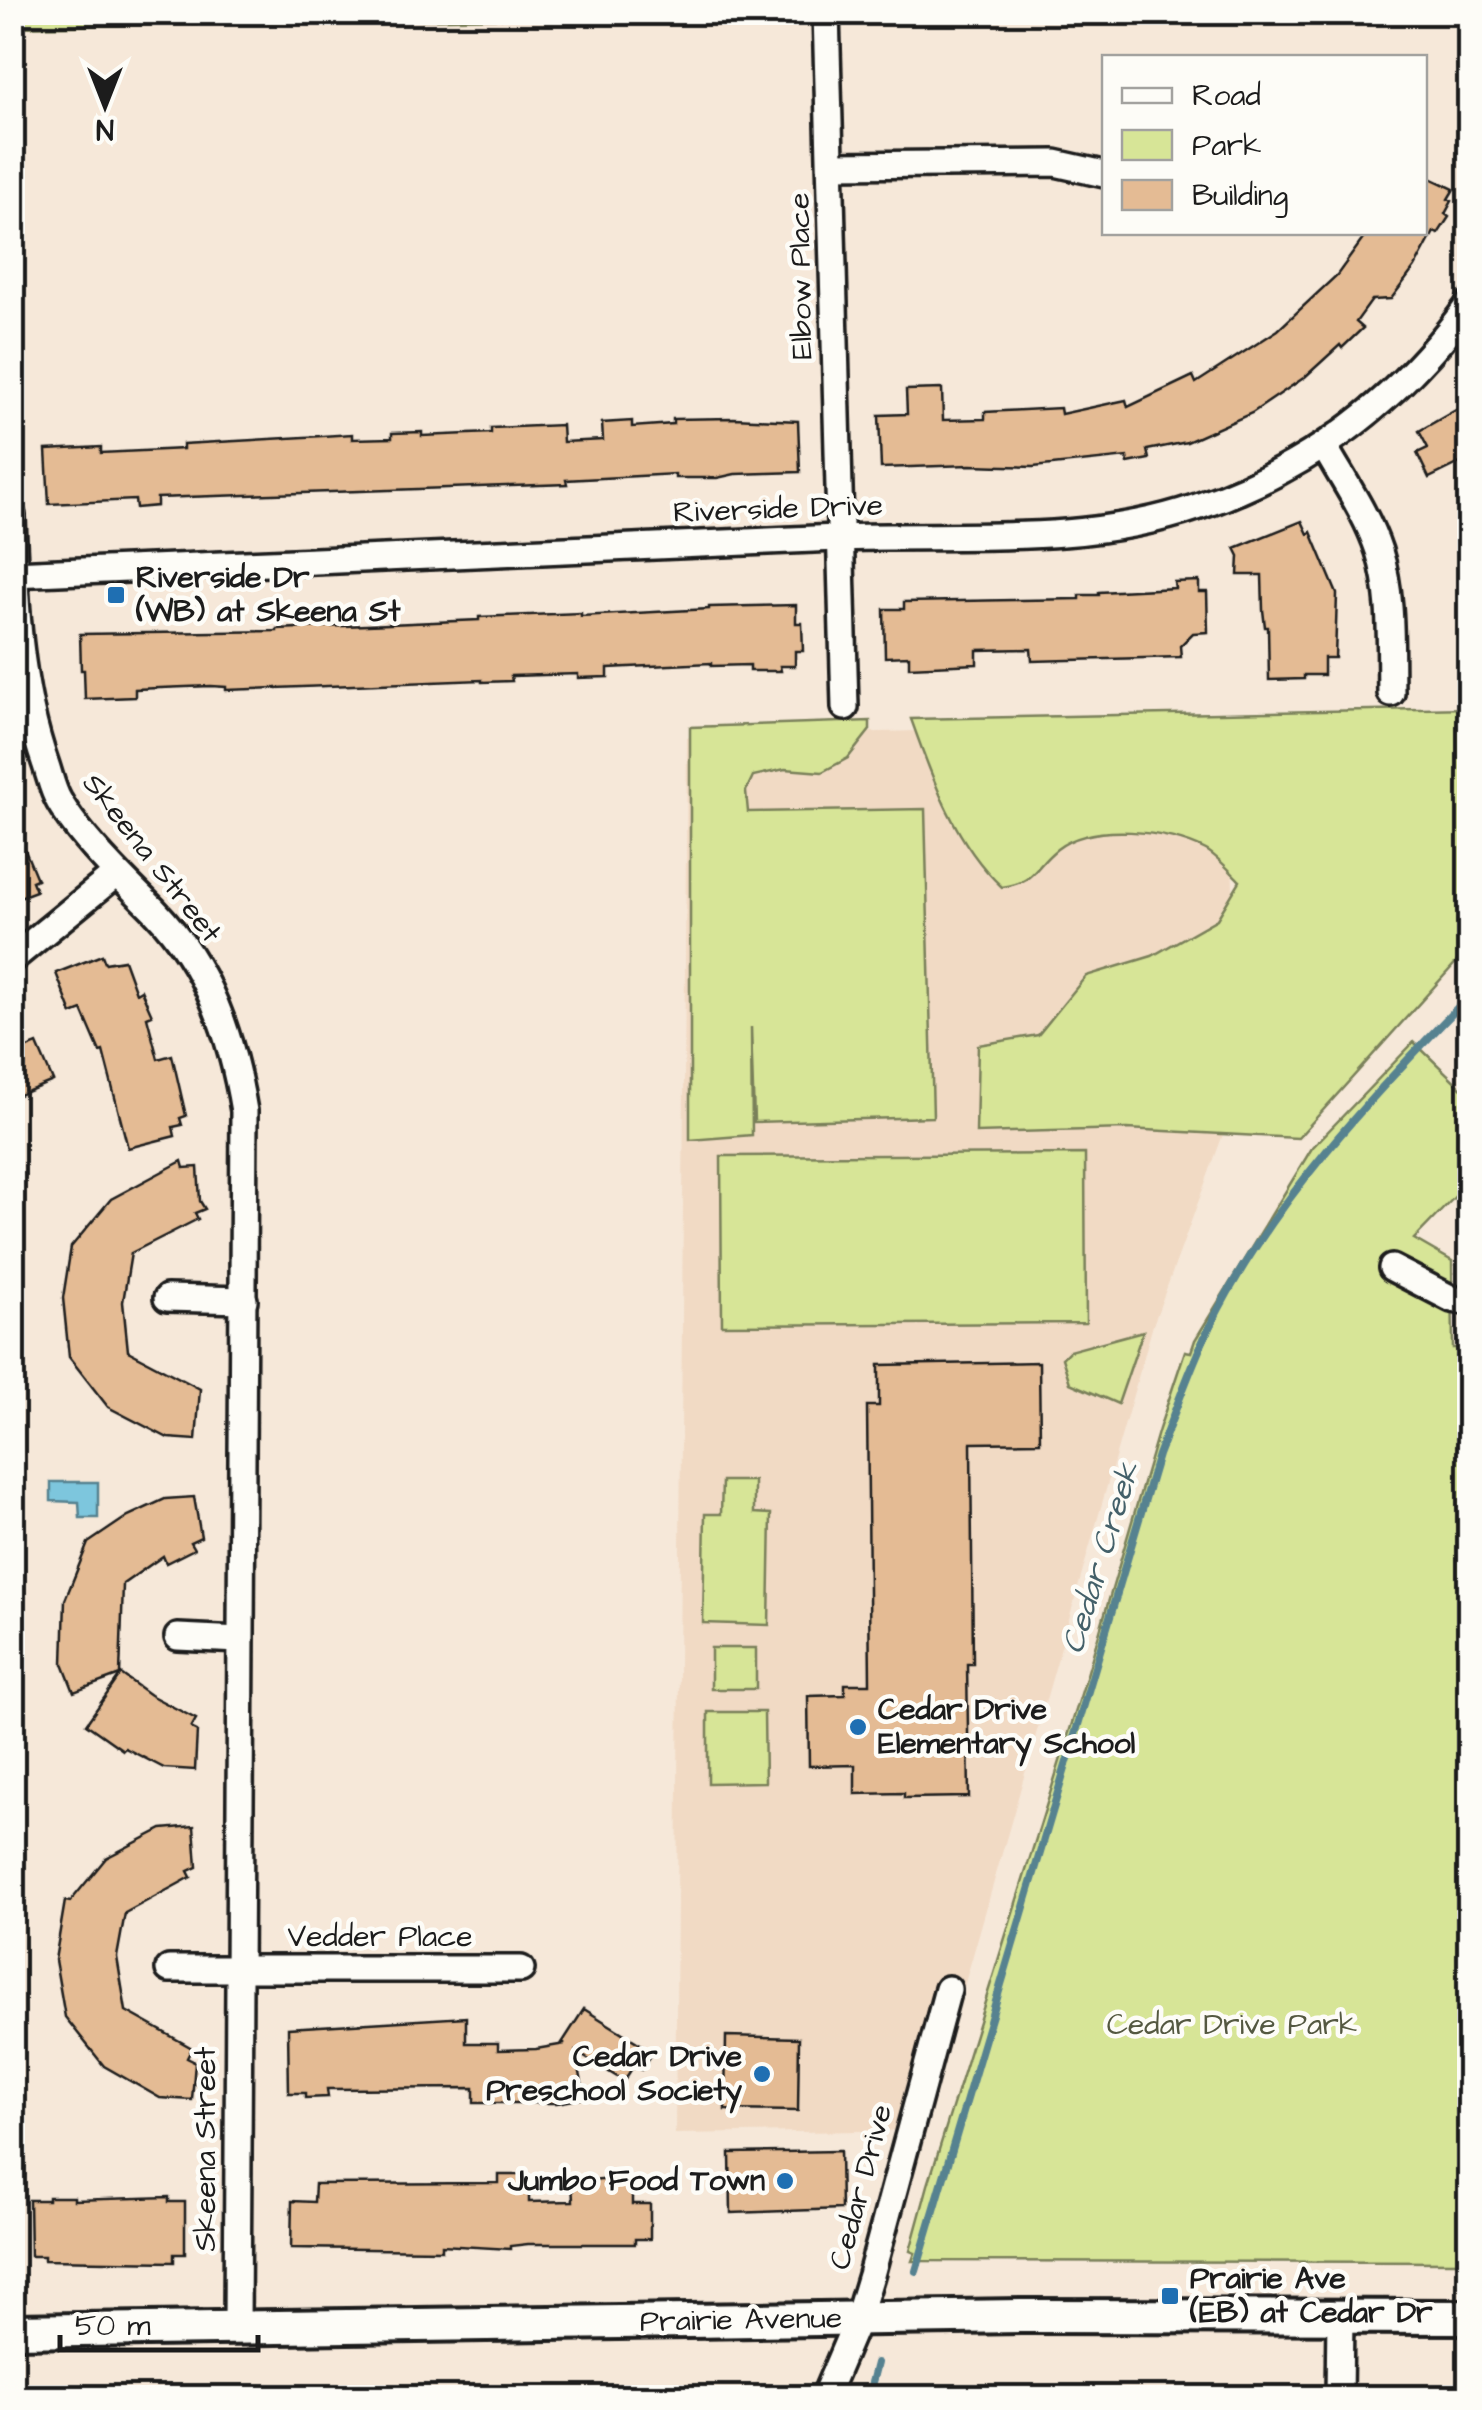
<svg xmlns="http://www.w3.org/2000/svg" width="1482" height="2410" font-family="'Architects Daughter',sans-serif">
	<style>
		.built { fill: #f1dac4 }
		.green { fill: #d7e597; stroke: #7a805a; stroke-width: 2.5 }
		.water { fill: #7dc6dd; stroke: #568290; stroke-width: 2.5 }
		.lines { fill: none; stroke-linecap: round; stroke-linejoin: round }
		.stream { stroke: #568290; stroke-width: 8 }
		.building { fill: #e4bb94; stroke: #1c1c1c; stroke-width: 2.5 }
		.minor-casing { stroke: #1c1c1c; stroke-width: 32 }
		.major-casing { stroke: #1c1c1c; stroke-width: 40 }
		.minor { stroke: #fdfcf7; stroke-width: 25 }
		.major { stroke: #fdfcf7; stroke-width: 32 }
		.poi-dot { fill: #1f6fb2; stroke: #fdfcf7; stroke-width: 4 }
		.labels { text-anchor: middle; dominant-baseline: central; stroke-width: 9; stroke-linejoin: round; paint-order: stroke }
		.street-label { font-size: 30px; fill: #1c1c1c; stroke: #fdfcf7 }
		.poi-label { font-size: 30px; font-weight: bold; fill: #1c1c1c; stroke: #fdfcf7; text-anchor: start }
		.park-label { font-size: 30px; fill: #545841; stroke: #fdfcf7 }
		.water-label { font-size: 32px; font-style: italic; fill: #436069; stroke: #fdfcf7 }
	</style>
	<rect width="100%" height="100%" fill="#f6e8d9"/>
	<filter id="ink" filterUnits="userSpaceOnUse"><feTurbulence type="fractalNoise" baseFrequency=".01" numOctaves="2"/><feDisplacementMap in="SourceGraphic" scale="20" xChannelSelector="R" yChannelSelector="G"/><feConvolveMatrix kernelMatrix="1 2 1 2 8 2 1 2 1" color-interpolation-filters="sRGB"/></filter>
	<g filter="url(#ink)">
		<!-- built -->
		<path class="built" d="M1228,723L1239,1091L1153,1325L923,2130L675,2134L687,737Z"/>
		<!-- green -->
		<g class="green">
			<path d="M13,12H784V13L13,27Z"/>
			<path d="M1469,708V948L1298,1138L1127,1129L976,1133L978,1045L1038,1035L1086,976L1152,956L1217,919L1240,881C1230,871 1218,857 1206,850C1169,830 1091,822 1057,849C1033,868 1036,882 1002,887C955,844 932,778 911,719Z"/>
			<path d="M870,721V730L848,758L822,772L785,769L753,776L746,791L748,812L925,809L933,1117L754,1122L751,1027L752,1135L690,1140V727Z"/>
			<path d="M1414,1042L1470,1096L1469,1182L1414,1239L1452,1261L1453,1348H1469V2262L912,2261L915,2253L910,2251L928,2185L1086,1678L1159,1429L1185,1351L1191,1352L1195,1340L1312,1148Z"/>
			<path d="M1085,1154L1086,1323L722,1325L721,1156Z"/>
			<path d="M1143,1331L1118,1404L1070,1383L1062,1358L1069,1351Z"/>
			<path d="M722,1481H754V1513L771,1514L769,1625L703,1623L705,1514H721Z"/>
			<rect x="711" y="1648" width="45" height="41"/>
			<path d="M708,1712H764L765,1782L708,1783Z"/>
		</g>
		<!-- water -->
		<path class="water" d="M51,1482H98V1518H80L79,1502L51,1501Z"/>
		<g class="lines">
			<!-- stream -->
			<g class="stream">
				<path d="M916,2271L1158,1455C1175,1412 1190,1367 1210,1326C1272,1201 1373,1094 1470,995"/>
				<path d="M868,2398L877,2363"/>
			</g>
		</g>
		<!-- building -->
		<g class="building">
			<path d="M1424,175L1454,189L1448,199L1452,201L1445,214L1449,217L1438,234L1434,232L1415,267L1391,299L1372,300L1356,322L1363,328L1342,348L1340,345L1305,377L1252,413L1187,442L1147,450L1149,459L1128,463L1127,457L1033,467L970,465L881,468L879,415L907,414L906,390L942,389L943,420L985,419V412L1060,408L1061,414L1126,400L1128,407L1193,376L1196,383L1278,330L1337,275L1368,232H1424Z"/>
			<path d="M1470,402V458L1429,478L1417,453L1428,448L1419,431Z"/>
			<path d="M734,418L798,421L800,472L735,474L717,478H675V474L566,480L567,484L157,498V506L136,508L135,500L49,504L46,450L101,447V453L183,449V444L322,436L352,434V439L392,438V433L422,432V436L491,433V428L562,425L563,442L603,440L602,423L632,421V427L673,424V419Z"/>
			<path d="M1302,521L1308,534L1311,532L1337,594L1335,658H1324V675H1304V679L1269,680L1268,627H1265L1263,610L1262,575H1238L1239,556L1235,548Z"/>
			<path d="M1199,581V592H1207L1208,632L1193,633L1180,646L1181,657L1032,661L1031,649L977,650V664L909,667V656L885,657L884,609H904V602L1080,599V595H1099V592L1175,588L1174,582Z"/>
			<path d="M796,605V623H802L803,651H795V666H780L781,671H750V665L711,666V663L608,668V677L578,678V674L511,676L512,681L482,682V680L226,690V687L211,686L135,689V697L85,699L84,670H81L80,634L277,631V629L479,620V617L581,613V616L709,609V607Z"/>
			<path d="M12,819L37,879L32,881L36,891L12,900Z"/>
			<path d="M102,955L105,963L124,960L136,993L141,990L152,1015L147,1017L158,1059L172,1055L186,1116L180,1118L182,1125L173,1127L175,1136L128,1148L103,1051L100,1052L82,1010L72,1014L56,973Z"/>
			<path d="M37,1044L53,1081L12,1098V1054Z"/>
			<path d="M182,1161L184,1168L198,1167L200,1201L205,1209L195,1213L198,1219L131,1253L123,1302L128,1351L200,1389L196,1440L168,1438L108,1407L69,1357L63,1298L71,1247L111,1199Z"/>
			<path d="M1039,1362L1040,1442L971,1443L973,1664H967L969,1797L904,1798V1793L855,1794V1765L809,1766L808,1696L845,1695V1684H870L867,1406H879V1365Z"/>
			<path d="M194,1497L201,1537L190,1542L194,1549L166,1563L163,1556L123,1584L120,1675L74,1692L63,1664L65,1600L88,1543L128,1516L165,1499Z"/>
			<path d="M121,1674L150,1695L196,1719L191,1728L197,1731L195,1770L164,1768L125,1748L123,1750L86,1724Z"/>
			<path d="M194,1826L197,1867L188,1871L191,1877L125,1913L117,1957L126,2011L192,2048L187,2058L195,2062L192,2100L160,2098L104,2066L65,2017L55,1960L65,1901L70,1902L106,1858L162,1829Z"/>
			<path d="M584,2009L653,2052L642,2070L634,2065L624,2081L576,2052L585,2098L557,2103H474V2088L327,2089L328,2097L305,2098V2093H289L288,2028L466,2017V2043H498V2050L536,2049L565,2044L562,2043Z"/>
			<path d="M726,2036L799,2038L798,2111L725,2110Z"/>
			<path d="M840,2151L841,2209L731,2213L730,2153Z"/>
			<path d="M499,2175H529V2202L573,2201L572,2182L632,2178V2204H650V2239H635V2244H528L510,2246V2249L442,2245V2250L291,2248L292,2201L314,2202L315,2184L499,2183Z"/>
			<path d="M48,2197H74V2200L169,2197V2202H185V2254H174V2262L44,2260V2256H30L29,2200H48Z"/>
		</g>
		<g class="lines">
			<!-- minor casing -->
			<g class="minor-casing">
				<g id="minor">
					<path d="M826,12L845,707"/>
					<path d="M831,165L1055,163L1104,174"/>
					<path d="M1324,446C1343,480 1367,514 1379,551C1393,596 1390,646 1391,693"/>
					<path d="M12,516C15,599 18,686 46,765C50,777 53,791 59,801C80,838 125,881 155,911C208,966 232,1037 244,1111L237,2328"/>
					<path d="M12,574C287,562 562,551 837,538C956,533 1082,547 1197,507C1309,469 1401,399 1470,303"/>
					<path d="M12,959L116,874"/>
					<path d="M1392,1268L1452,1299L1470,1302"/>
					<path d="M167,1298L244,1300"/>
					<path d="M178,1637L240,1640"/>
					<path d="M169,1969H521"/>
					<path d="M824,2398L858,2318L871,2275L948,1989"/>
					<path d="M1339,2398L1340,2316"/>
				</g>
			</g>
			<!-- major casing -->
			<g class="major-casing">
				<path id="major" d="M12,2331L1021,2316L1470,2317"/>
			</g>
			<!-- minor -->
			<use href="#minor" class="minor"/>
			<!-- major -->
			<use href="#major" class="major"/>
		</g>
	</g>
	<!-- markers -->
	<g class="poi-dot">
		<rect x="106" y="585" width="20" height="20" rx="5"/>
		<circle cx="858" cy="1727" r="10"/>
		<circle cx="762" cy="2074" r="10"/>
		<circle cx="785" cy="2181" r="10"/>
		<rect x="1160" y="2286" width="20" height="20" rx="5"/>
	</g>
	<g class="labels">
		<!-- street labels -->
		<g class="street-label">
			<text transform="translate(801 276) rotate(-91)">Elbow Place</text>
			<text transform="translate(778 509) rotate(-2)">Riverside Drive</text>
			<text transform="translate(152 858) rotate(52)">Skeena Street</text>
			<text x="380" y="1937">Vedder Place</text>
			<text transform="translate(206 2149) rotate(-90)">Skeena Street</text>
			<text transform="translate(861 2187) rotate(-75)">Cedar Drive</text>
			<text transform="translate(741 2320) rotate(-1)">Prairie Avenue</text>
		</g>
		<!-- poi labels -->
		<g class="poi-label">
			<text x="136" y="578">Riverside Dr<tspan x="136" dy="34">(WB) at Skeena St</tspan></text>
			<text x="878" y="1710">Cedar Drive<tspan x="878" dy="34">Elementary School</tspan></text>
			<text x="742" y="2057" text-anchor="end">Cedar Drive<tspan x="742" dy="34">Preschool Society</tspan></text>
			<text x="765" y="2181" text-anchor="end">Jumbo Food Town</text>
			<text x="1190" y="2279">Prairie Ave<tspan x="1190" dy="34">(EB) at Cedar Dr</tspan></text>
		</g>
		<!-- park labels -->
		<g class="park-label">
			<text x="1232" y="2025">Cedar Drive Park</text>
		</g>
		<!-- water labels -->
		<g class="water-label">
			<text transform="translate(1101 1558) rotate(-73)">Cedar Creek</text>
		</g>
	</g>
	<!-- margin -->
	<rect width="1482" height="2410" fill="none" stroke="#fdfcf7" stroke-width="50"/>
	<rect x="25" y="25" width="1432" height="2360" fill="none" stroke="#1c1c1c" stroke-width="4" filter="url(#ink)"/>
	<!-- legend -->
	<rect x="1102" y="55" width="325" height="180" fill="#fdfcf7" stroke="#a3a29f" stroke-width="2.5"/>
	<rect x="1122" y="88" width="50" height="15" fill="#fdfcf7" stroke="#a3a29f" stroke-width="2.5"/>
	<text x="1192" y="105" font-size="30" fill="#1c1c1c">Road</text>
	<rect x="1122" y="130" width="50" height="30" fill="#d7e597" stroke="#a3a29f" stroke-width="2.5"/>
	<text x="1192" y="155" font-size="30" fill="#1c1c1c">Park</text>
	<rect x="1122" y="180" width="50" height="30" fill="#e4bb94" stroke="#a3a29f" stroke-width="2.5"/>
	<text x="1192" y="205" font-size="30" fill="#1c1c1c">Building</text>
	<!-- north arrow -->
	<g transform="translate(105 105) rotate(180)" stroke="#fdfcf7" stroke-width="8" paint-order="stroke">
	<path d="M0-8L18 38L0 25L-18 38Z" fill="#1c1c1c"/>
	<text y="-15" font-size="28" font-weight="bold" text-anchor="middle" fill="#1c1c1c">N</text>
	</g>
	<!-- scale -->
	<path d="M60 2335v15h198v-15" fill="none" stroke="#1c1c1c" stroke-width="5"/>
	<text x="75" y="2335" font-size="30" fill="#1c1c1c" stroke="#fdfcf7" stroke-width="8" paint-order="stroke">50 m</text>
</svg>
